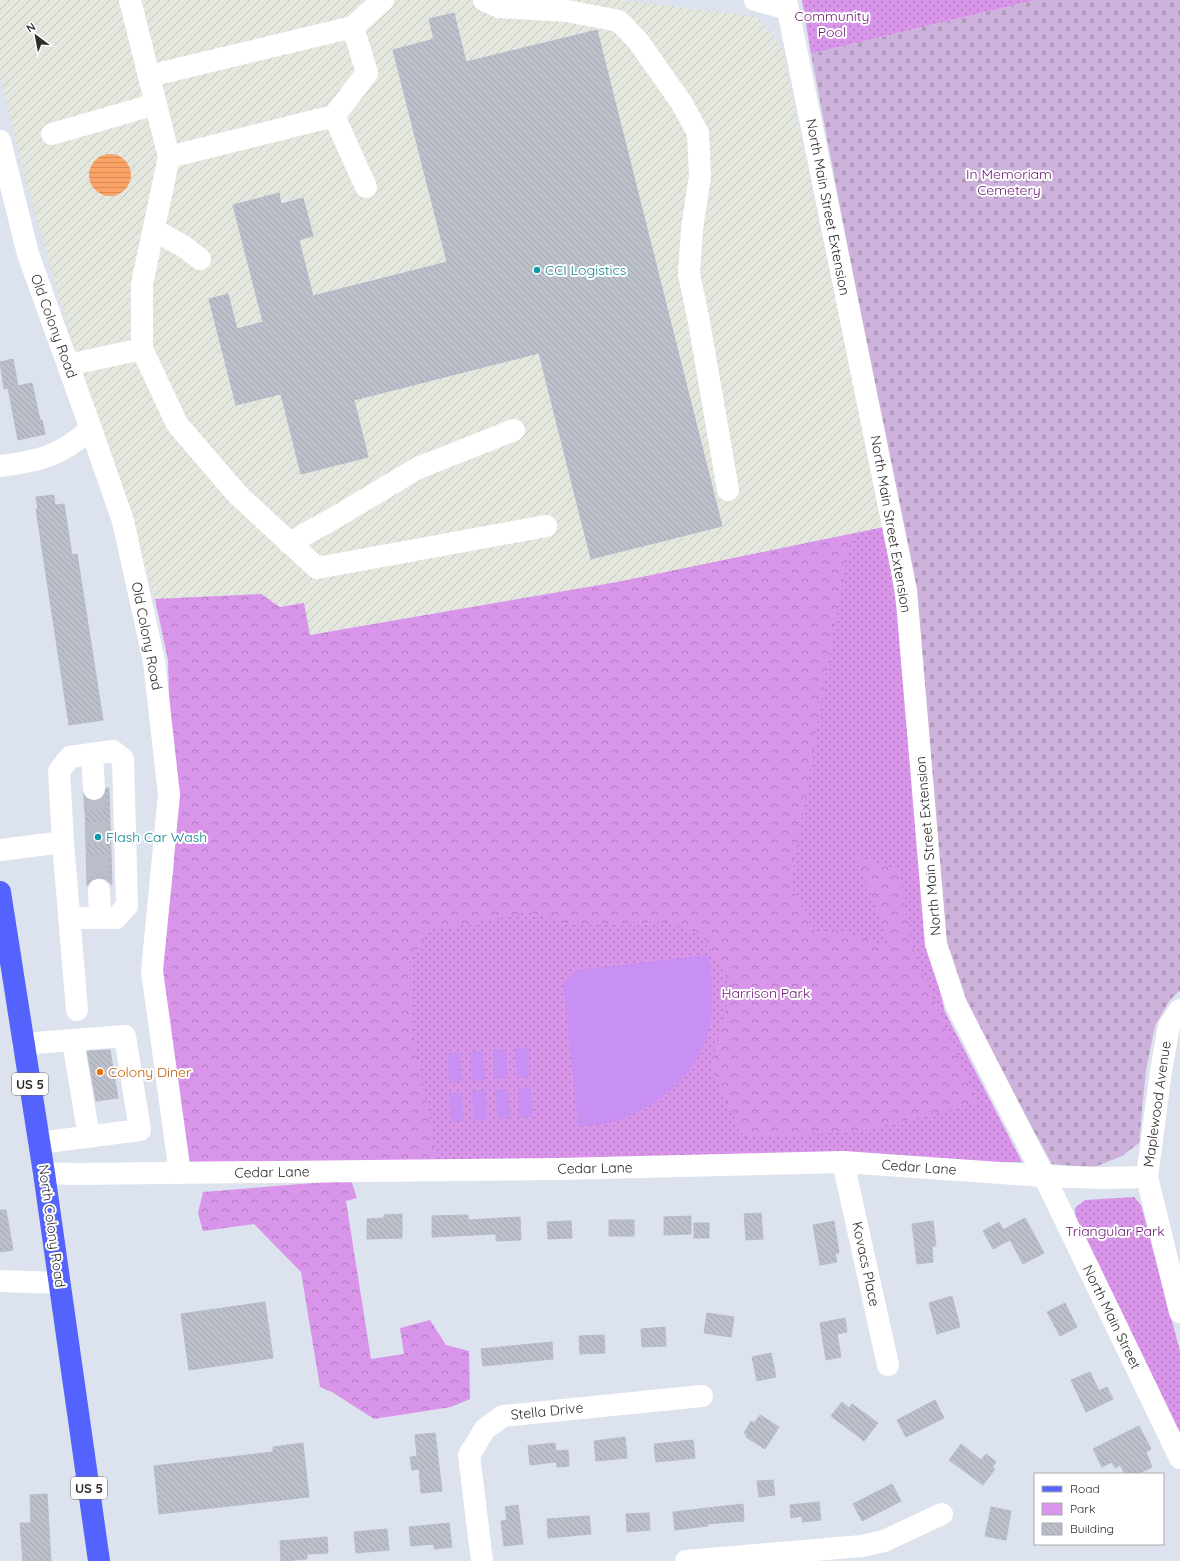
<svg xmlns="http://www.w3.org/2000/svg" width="1180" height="1561" font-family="Quicksand,sans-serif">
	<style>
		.industrial { fill: url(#industrial-furrows) }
		.green { fill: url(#green-dots) }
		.forest { fill: url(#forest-crowns) }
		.cemetery { fill: url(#cemetery-stones) }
		.pitch { fill: #c890f2 }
		.water { fill: url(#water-rules) }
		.building { fill: url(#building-back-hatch); stroke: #b7bbcb }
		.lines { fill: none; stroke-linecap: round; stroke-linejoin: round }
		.minor-tunnel { stroke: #babec8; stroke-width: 22; stroke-dasharray: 22 11; stroke-linecap: butt }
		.minor { stroke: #fff; stroke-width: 22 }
		.major { stroke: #5463fe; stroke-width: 22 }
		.culture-dot { fill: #0f9aa8; stroke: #fff; stroke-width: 1.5 }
		.food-dot { fill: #e8710a; stroke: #fff; stroke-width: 1.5 }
		.labels { text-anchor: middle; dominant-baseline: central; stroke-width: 4; stroke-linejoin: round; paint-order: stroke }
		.shield { fill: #fff; stroke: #6b6b6b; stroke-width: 1 }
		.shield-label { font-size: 13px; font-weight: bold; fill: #2c2c2c }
		.park-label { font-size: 14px; fill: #6c1472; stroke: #fff }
		.street-label { font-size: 14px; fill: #2c2c2c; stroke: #fff }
		.culture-label { font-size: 14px; fill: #0d838f; stroke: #fff; text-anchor: start }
		.food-label { font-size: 14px; fill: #c56008; stroke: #fff; text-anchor: start }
	</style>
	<defs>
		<pattern id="industrial-furrows" width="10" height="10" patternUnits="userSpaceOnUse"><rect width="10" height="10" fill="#e3e7de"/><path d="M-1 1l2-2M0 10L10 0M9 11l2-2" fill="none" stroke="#c3c6bf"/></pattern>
		<pattern id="green-dots" width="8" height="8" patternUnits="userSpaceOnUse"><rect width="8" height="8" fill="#d995ea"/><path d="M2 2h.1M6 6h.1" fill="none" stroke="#b07abe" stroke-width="1.8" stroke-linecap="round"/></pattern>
		<pattern id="forest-crowns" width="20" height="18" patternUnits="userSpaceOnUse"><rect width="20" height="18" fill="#d995ea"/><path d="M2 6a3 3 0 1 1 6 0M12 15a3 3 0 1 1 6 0" fill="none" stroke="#b07abe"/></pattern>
		<pattern id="cemetery-stones" width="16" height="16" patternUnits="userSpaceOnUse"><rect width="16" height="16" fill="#cdb3db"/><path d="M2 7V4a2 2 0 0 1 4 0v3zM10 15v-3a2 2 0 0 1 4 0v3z" fill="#b09abc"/></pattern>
		<pattern id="water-rules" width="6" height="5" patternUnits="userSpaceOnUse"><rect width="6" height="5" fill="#faa367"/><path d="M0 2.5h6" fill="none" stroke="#d68c5a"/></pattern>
		<pattern id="building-back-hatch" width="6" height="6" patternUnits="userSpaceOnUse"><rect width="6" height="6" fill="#bcc0ca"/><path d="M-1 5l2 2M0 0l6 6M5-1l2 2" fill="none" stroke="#a2a5ae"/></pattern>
	</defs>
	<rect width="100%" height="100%" fill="#dde2ef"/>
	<!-- industrial -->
	<path class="industrial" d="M0,0H622L758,17L782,48L884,527L623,581L309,635L304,603L280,607L261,594L155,599L84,382L28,190L0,76Z"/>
	<!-- green -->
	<g class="green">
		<path d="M802,0H1036L811,54Z"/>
		<path d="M884,527L901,636L930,949L945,1012L1022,1162H187L162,969L623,581Z"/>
		<path d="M1134,1197L1141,1205L1180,1351V1442L1075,1220V1208L1085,1200Z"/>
	</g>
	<!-- forest -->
	<g class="forest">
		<path d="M852,534L827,668L791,884L816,934L839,930L890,947L857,857L899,870L912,947L977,1103L862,1131L744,1138L710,1067L732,985L700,934L669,922L571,924L529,912L428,932L410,962L412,1028L438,1162H187L162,969L174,863L168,660L155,599L261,594L280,607L304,603L310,635L623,581Z"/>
		<path d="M351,1180L357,1198L346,1201L371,1359L404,1354L400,1328L430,1320L446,1345L469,1351L470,1399L451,1407L374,1419L332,1392L320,1387L301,1272L254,1224L203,1231L198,1213L203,1192Z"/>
	</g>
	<!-- cemetery -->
	<path class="cemetery" d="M1036,0H1180V990L1170,1000L1155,1026L1146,1070L1139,1143L1122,1156L1092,1168L1052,1164L957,991L948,965L910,575L811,54Z"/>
	<!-- pitch -->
	<g class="pitch">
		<path d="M708,955C713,983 715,1006 708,1034C697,1076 650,1114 608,1123C598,1126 588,1125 578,1126L563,983L576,970Z"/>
		<path d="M515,1048H529L530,1077L517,1078Z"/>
		<path d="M506,1049L508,1078L494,1079L493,1050Z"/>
		<path d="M470,1051H483L485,1080L472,1081Z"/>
		<path d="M460,1052L462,1081L449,1082L447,1053Z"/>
		<path d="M531,1087L533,1117L519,1118L518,1088Z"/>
		<path d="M508,1089L510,1118L497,1119L495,1090Z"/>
		<path d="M485,1090L487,1120L474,1121L472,1091Z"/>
		<path d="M462,1092L464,1121L451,1122L449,1093Z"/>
	</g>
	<!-- water -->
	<circle class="water" cx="110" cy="175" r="21"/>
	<!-- building -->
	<g class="building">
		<path d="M454,13L466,62L597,30L722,526L591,559L539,353L354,400L368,457L301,474L281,394L236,405L209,299L228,294L237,329L263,322L233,205L279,193L281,204L303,198L313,236L299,240L313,296L447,262L393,50L434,39L429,19Z"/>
		<path d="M13,359L18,386L4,389L0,362Z"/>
		<path d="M32,383L40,420H42L45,434L18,440L8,388Z"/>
		<path d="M54,495L55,505L64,504L72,555L77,554L103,720L69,725L36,509H38L36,497Z"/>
		<path d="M106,788H109L112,885L105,879L99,878L92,880L87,886L85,797L89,800L94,801L100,800L105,795Z"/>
		<path d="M110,1050L118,1098L96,1101L87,1051Z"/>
		<path d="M0,1210H6L13,1250L0,1252Z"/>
		<path d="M761,1213L763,1239L746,1240L744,1214Z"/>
		<path d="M402,1214V1238L367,1239V1219L384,1218V1215Z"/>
		<path d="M468,1215V1220L520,1217L521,1240L496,1241V1234L432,1237V1216Z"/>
		<path d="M691,1216V1234L664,1235V1217Z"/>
		<path d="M1025,1218L1044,1253L1023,1264L1010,1240L993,1249L983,1231L999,1222L1003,1230Z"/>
		<rect x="609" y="1220" width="25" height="16"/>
		<path d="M571,1221L572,1238L548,1239L547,1222Z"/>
		<path d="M834,1221L839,1253H835L837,1262L820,1265L813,1225Z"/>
		<path d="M933,1221L936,1246H932L933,1262L917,1264L912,1224Z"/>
		<rect x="694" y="1223" width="15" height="15"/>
		<path d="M952,1296L960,1327L937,1334L929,1303Z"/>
		<path d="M265,1302L273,1358L189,1370L181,1314Z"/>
		<path d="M1065,1303L1077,1327L1060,1336L1047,1312Z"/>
		<path d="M707,1313L734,1317L731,1337L704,1333Z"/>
		<path d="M845,1318L847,1332L837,1334L841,1357L826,1360L820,1323Z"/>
		<path d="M665,1327L666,1346L642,1347L641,1329Z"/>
		<path d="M604,1335L605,1353L580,1354L579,1336Z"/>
		<path d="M552,1342L553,1359L483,1366L481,1349Z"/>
		<path d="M771,1353L776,1377L757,1381L752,1357Z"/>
		<path d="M1090,1372L1099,1391L1107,1387L1113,1399L1086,1412L1071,1380Z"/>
		<path d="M935,1400L944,1418L906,1437L897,1420Z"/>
		<path d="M842,1402L849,1408L852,1404L878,1423L864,1441L831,1416Z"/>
		<path d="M760,1415L779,1427L765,1449L746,1437L747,1435L744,1433L751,1421L754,1423Z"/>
		<path d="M1139,1426L1151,1449L1146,1452L1152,1467L1138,1474H1125L1120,1465L1115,1468L1112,1462L1102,1467L1093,1449Z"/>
		<path d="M435,1433L442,1491L421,1493L419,1469L412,1470L410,1457L417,1456L415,1435Z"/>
		<path d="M625,1437L627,1458L596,1461L594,1441Z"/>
		<path d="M693,1440L695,1458L656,1462L654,1444Z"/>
		<path d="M303,1443L309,1497L159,1514L154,1466L273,1452V1447Z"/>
		<path d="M555,1443L556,1451L568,1450L569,1466L557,1467L556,1462L530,1465L528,1446Z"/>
		<path d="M961,1444L981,1460L986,1454L996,1462L992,1467L995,1469L983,1485L949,1460Z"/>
		<path d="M773,1480L775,1495L759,1497L757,1481Z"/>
		<path d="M892,1484L901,1501L862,1521L853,1504Z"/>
		<path d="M47,1494L51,1561H23L20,1523H31L30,1495Z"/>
		<path d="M819,1502L821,1520L802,1522V1516L791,1518L790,1505Z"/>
		<path d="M743,1504L744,1521L707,1524L708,1526L675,1530L673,1512Z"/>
		<path d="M518,1505L523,1544L504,1546L501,1521L507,1520L505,1507Z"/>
		<path d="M991,1507L1011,1511L1006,1540L985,1536Z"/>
		<path d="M649,1513L650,1530L627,1532L626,1514Z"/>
		<path d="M589,1516L591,1534L548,1538L547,1519Z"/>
		<path d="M449,1523L452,1547L434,1549V1544L411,1546L409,1527Z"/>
		<path d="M387,1529L389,1550L356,1553L354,1532Z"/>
		<path d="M327,1537L328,1553L307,1554V1559L281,1561L280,1541Z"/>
	</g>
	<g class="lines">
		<!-- minor-tunnel -->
		<path class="minor-tunnel" d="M94,789L99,890"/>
		<!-- minor -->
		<g class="minor">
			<path d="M484,0L499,7L567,11L619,21L638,41L681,102L698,133L700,176L692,229L689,274L699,322L728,490"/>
			<path d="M755,0L788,9"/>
			<path d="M786,0L906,590L936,944L956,1004L1044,1176L1180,1458"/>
			<path d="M353,27L383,0"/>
			<path d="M149,76L353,27L367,73L334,116L169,157"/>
			<path d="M334,116L366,187"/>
			<path d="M52,134L156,104"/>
			<path d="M0,141L28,254L91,429L123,521L154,661L169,795L152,971L180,1173"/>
			<path d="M154,230L183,246L200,259"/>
			<path d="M142,349L177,424L238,495L317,568L546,526"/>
			<path d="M68,365L142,349V284L169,157L130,0"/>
			<path d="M0,466C40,461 60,456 91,429"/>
			<path d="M289,543L331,520L418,468L514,430"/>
			<path d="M92,754L94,789"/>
			<path d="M63,842L59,771L70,757L113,751L123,759L127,906L116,918H69"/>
			<path d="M0,850L63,842L77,1010"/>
			<path d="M99,890L100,917"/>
			<path d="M1180,1010L1169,1026L1161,1071L1147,1177L1180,1312"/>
			<path d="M73,1041L89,1137"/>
			<path d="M23,1044L125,1036L140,1130L39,1143"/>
			<path d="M843,1162L888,1365"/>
			<path d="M44,1173L74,1174L558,1169L843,1162L1044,1176L1104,1178L1147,1177"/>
			<path d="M0,1281L60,1283"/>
			<path d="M482,1561L469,1455L485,1429L503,1416L702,1396"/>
			<path d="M686,1561L862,1546L884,1541L942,1514"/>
		</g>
		<!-- major -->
		<path class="major" d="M0,892L44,1173L99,1561"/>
	</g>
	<!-- markers -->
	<g class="culture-dot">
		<circle cx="537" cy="270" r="4"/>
		<circle cx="98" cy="837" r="4"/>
	</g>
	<circle class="food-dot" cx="100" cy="1072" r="4"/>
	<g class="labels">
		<!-- shield labels -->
		<g class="shield">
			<rect x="12" y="1073" width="36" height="22" rx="3"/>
			<rect x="71" y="1477" width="36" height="22" rx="3"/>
		</g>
		<g class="shield-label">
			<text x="30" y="1084">US 5</text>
			<text x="89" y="1488">US 5</text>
		</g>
		<!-- park labels -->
		<g class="park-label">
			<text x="832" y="16">Community<tspan x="832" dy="16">Pool</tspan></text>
			<text x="1009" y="174">In Memoriam<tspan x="1009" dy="16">Cemetery</tspan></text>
			<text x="766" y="993">Harrison Park</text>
			<text x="1115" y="1231">Triangular Park</text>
		</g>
		<!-- street labels -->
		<g class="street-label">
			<text transform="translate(828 207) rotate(79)">North Main Street Extension</text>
			<text transform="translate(54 326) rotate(70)">Old Colony Road</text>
			<text transform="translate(891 524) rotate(80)">North Main Street Extension</text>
			<text transform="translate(147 636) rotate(79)">Old Colony Road</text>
			<text transform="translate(928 846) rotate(-95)">North Main Street Extension</text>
			<text transform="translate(1157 1104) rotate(-82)">Maplewood Avenue</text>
			<text transform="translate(919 1167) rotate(4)">Cedar Lane</text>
			<text transform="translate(595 1168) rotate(-1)">Cedar Lane</text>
			<text transform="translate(272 1172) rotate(-1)">Cedar Lane</text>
			<text transform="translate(52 1226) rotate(82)">North Colony Road</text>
			<text transform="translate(866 1264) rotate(78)">Kovacs Place</text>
			<text transform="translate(1112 1317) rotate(64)">North Main Street</text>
			<text transform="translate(547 1411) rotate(-6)">Stella Drive</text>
		</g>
		<!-- culture labels -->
		<g class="culture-label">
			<text x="545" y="270">CCI Logistics</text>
			<text x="106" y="837">Flash Car Wash</text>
		</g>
		<!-- food labels -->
		<g class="food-label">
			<text x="108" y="1072">Colony Diner</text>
		</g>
	</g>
	<!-- legend -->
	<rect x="1034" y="1473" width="130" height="72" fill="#ffffff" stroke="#ababab"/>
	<rect x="1042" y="1486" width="20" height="6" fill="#5463fe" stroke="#ababab"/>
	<text x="1070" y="1493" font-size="12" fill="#2c2c2c">Road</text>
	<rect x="1042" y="1503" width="20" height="12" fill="#d995ea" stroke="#ababab"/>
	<text x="1070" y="1513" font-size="12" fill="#2c2c2c">Park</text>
	<rect x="1042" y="1523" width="20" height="12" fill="url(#building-back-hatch)" stroke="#ababab"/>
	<text x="1070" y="1533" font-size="12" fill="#2c2c2c">Building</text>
	<!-- north arrow -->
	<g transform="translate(36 36) rotate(328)" stroke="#ffffff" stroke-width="3" paint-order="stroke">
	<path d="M0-3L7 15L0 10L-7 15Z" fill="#2c2c2c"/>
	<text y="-6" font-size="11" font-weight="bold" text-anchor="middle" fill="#2c2c2c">N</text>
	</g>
</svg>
